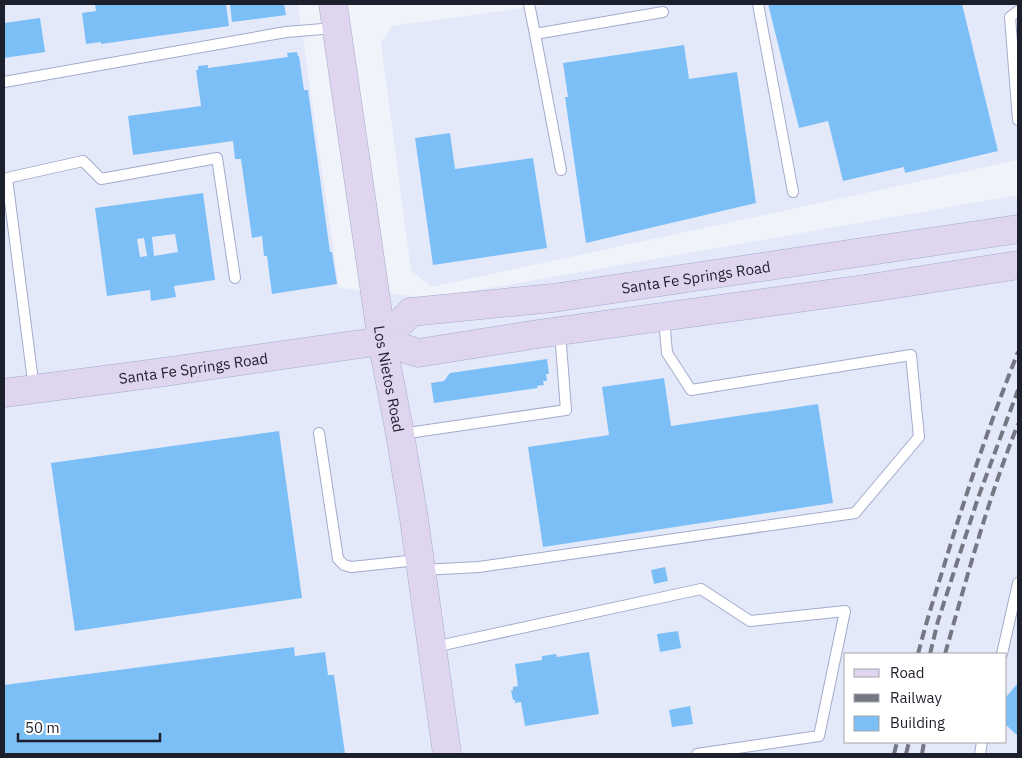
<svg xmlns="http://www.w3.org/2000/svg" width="1022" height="758" font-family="'IBM Plex Sans',sans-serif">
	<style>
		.built { fill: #e4e9fa; fill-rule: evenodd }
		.building { fill: #7cbff7; fill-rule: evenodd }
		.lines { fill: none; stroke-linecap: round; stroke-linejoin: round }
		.lane-casing { stroke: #a2abcc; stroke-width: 12 }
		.secondary-casing { stroke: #a2abcc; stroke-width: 29 }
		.lane { stroke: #fff; stroke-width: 10 }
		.secondary { stroke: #e0d5ee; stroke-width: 28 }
		.rail { stroke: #757882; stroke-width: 4; stroke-dasharray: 10 5; stroke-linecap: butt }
		.labels { text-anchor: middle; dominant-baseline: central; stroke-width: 5; stroke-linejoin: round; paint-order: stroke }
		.street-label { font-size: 15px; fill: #1c1f2c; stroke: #fff }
	</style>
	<rect width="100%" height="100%" fill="#f1f3fa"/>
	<!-- built -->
	<g class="built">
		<path d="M4,4H298L339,288L432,298L1018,195V754H4ZM846,654H1006V742H846Z"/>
		<path d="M553,4H1018V160L432,287L411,271L381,43L392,26Z"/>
	</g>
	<!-- building -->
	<g class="building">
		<path d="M95,4H226L229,26L101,44V42L86,44L82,13L96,11Z"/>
		<path d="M230,4H284L286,15L232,22Z"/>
		<path d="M768,4H962L998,151L905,173L904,167L843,181L828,121L799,128Z"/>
		<path d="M40,18L45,52L4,58V23Z"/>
		<path d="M684,45L689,79L737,72L756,203L586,243L565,97H568L563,63Z"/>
		<path d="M297,52L298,56H299L304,90H308L330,252H332L337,284L272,294L267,256H264L262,236L252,238L241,159H235L233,141L133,155L128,116L201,106L196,70H198V66L208,65V68L288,57L287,53Z"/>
		<path d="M450,133L455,169L533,158L547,248L433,265L415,138Z"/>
		<path d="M203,193L215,280L174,286L176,297L151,301L150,290L107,296L95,208ZM175,234L178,252L154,256L152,237ZM144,238L147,256L140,257L137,239Z"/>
		<path d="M547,359L549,374H546L547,381H543L544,385L537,386L538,388L434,403L431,383L444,381L450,373Z"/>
		<path d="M664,378L671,426L818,404L833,503L543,547L528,447L609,435L602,387Z"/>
		<path d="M279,431L302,598L75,631L51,463Z"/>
		<path d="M665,567L668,581L654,584L651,570Z"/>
		<path d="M678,631L681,648L660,652L657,634Z"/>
		<path d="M294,647L295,656L325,652L328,675H334L345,754H4V685Z"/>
		<path d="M589,652L599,714L525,726L521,702L515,703V700H513L511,690H513V687L518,686L515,664L542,660V656L556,654L557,657Z"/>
		<path d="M1018,683V736L1006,725V697Z"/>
		<path d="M690,706L693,724L672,727L669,710Z"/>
	</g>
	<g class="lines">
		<!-- lane casing -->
		<g class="lane-casing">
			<g id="lane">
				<path d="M529,4L535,34L663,12"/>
				<path d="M758,4L793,192"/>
				<path d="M535,34L561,170"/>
				<path d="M4,82L286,32L335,28"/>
				<path d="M1018,120L1010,17L1018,11"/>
				<path d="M34,389L7,178L83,161L101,179L217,158L235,278"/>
				<path d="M319,433L338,559L344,565L351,567L418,560"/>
				<path d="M401,434L566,410L560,332"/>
				<path d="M422,570L479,567L855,513L919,437L911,355L691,390L667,353L664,318"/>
				<path d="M434,647L701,589L750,621L845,611L819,736L697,754"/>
				<path d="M1002,654L1018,583"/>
				<path d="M980,754L982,742"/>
			</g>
		</g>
		<!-- secondary casing -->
		<g class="secondary-casing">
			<g id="secondary">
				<path id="s1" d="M333,4L382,341L400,434L414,519L447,754"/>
				<path id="s2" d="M382,341L411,312L553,298L1018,229"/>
				<path id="s3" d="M4,393L157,373L382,341L418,353L538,334L864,289L1018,265"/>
			</g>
		</g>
		<!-- lane -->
		<use href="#lane" class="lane"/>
		<!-- secondary -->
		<use href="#secondary" class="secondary"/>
		<!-- rail -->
		<g class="rail">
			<path d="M918,654C925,626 934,598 943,569C965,496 990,423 1018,352"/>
			<path d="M930,654L938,621L978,498L1018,390"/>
			<path d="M945,654C967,577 988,499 1018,424"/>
			<path d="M894,754L897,742"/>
			<path d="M906,754L909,742"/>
			<path d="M922,754L924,742"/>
		</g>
	</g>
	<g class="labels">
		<!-- street labels -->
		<g class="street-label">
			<text stroke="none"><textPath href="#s2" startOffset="328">Santa Fe Springs Road</textPath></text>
			<text stroke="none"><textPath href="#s3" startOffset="191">Santa Fe Springs Road</textPath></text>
			<text stroke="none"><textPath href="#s1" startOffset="379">Los Nietos Road</textPath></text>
		</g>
	</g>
	<!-- border -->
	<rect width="1022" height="758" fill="none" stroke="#1c1f2c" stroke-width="10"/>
	<!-- legend -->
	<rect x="844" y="653" width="162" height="90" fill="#ffffff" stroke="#a4a5ab"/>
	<rect x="854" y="669" width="25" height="8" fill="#e0d5ee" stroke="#a4a5ab"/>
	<text x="890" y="678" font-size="15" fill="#1c1f2c">Road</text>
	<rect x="854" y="694" width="25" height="8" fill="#757882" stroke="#a4a5ab"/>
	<text x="890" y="703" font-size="15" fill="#1c1f2c">Railway</text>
	<rect x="854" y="716" width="25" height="15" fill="#7cbff7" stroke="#a4a5ab"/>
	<text x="890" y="728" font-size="15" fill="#1c1f2c">Building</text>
	<!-- scale -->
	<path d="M18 733v8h142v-8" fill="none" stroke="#1c1f2c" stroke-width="2.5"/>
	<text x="25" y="733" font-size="15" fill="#1c1f2c" stroke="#ffffff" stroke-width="4" paint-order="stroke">50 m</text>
</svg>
